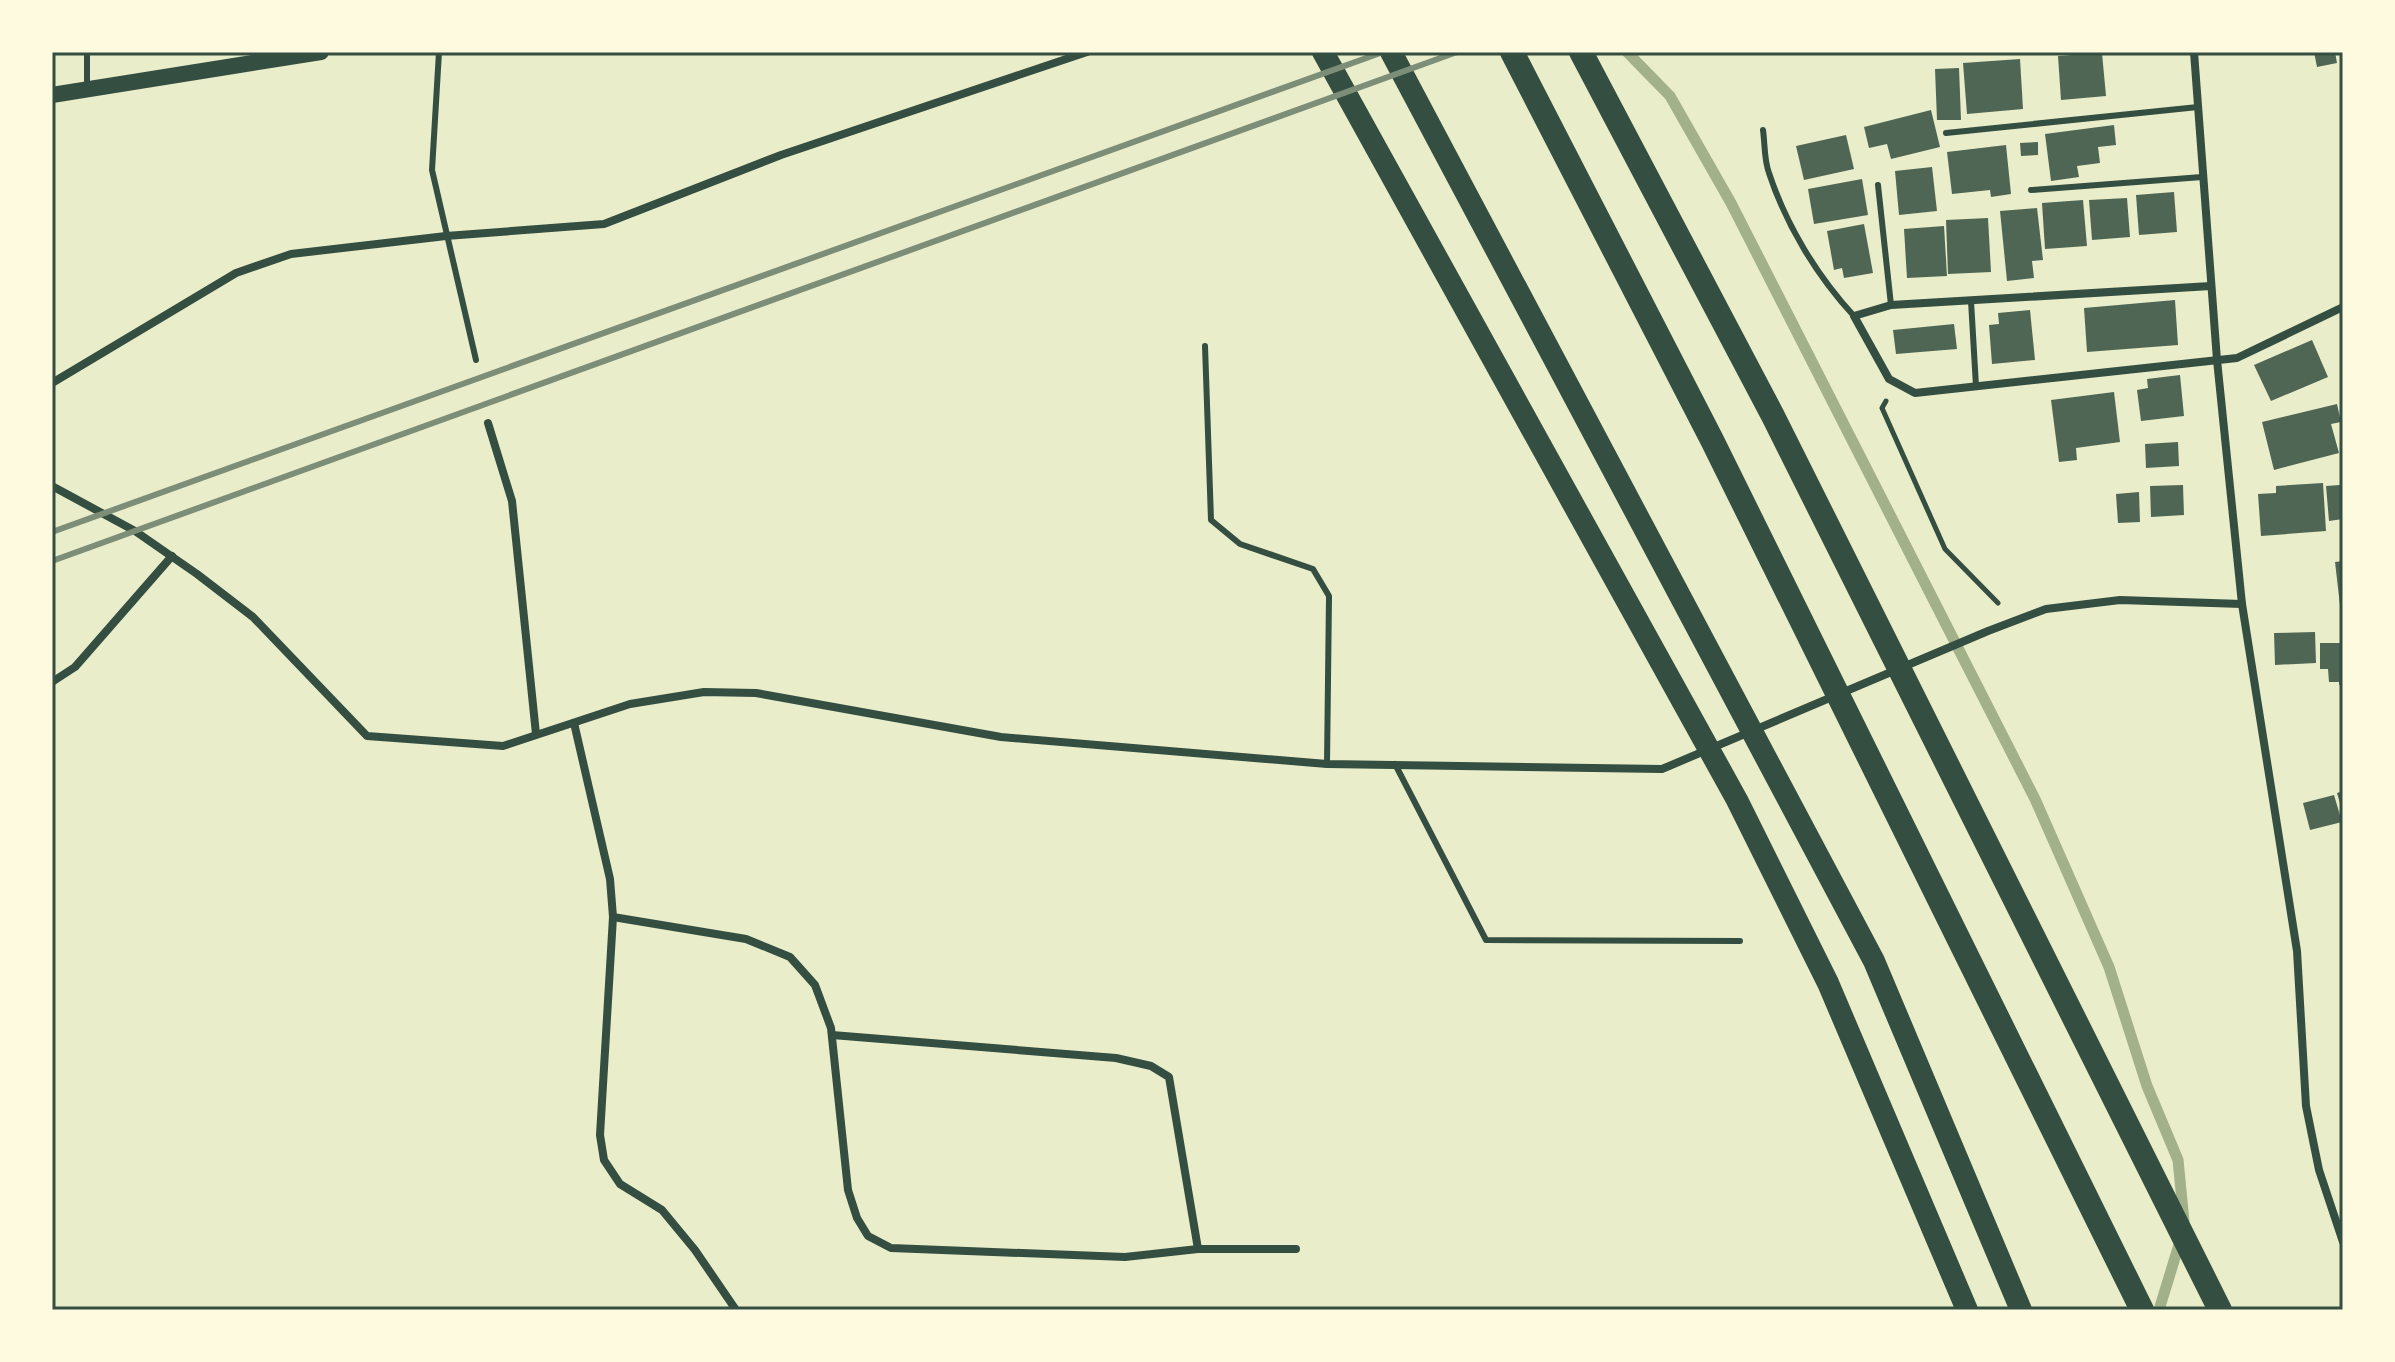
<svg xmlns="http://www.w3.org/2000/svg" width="2395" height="1362" font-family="'Archivo Narrow',sans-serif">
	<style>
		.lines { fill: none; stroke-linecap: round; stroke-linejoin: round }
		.stream { stroke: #a3b18a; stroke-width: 11 }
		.building { fill: #4f6655 }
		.path { stroke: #344e41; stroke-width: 5 }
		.service { stroke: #344e41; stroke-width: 6 }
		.minor { stroke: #344e41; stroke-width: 8 }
		.secondary { stroke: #344e41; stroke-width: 16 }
		.trunk { stroke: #344e41; stroke-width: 22 }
		.motorway { stroke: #344e41; stroke-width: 24 }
		.rail { stroke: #7c8e77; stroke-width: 6 }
		.neatline { fill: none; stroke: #344e41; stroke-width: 3 }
	</style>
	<rect width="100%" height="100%" fill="#e9edc9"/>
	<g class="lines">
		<!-- stream -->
		<g class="stream">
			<path d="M1627,52L1670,96L1731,203L2035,799L2109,967L2147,1086L2178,1160L2184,1221"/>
			<path d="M2159,1310L2181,1238"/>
		</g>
	</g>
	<!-- building -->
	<g class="building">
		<path d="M2314,52H2335L2337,63L2317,67Z"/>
		<path d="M2102,53L2106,96L2061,100L2058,56Z"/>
		<path d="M2020,59L2023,109L1967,114L1963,63Z"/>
		<path d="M1959,68L1961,120H1937L1935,69Z"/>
		<path d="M1931,110L1940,147L1891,159L1887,144L1869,148L1864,127Z"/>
		<path d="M2114,125L2116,145L2098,147L2100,163L2077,166L2079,177L2051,181L2045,134Z"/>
		<path d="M1846,135L1854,169L1804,180L1796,146Z"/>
		<path d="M2038,142V155L2021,156L2020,143Z"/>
		<path d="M2006,145L2011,194L1991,197L1990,190L1952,194L1947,152Z"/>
		<path d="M1932,167L1937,211L1899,215L1895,171Z"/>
		<path d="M1862,179L1868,215L1814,224L1808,189Z"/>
		<path d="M2174,192L2177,232L2139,235L2136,195Z"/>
		<path d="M2127,198L2130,237L2092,240L2089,200Z"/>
		<path d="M2083,200L2087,246L2045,249L2042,203Z"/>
		<path d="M2037,208L2043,260L2032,261L2034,278L2007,281L2000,211Z"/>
		<path d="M1988,218L1991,272L1948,274L1946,220Z"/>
		<path d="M1864,224L1873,273L1844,278L1842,268L1834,270L1827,231Z"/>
		<path d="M1944,226L1947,276L1907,278L1904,229Z"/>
		<path d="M2175,300L2178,345L2087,352L2084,308Z"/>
		<path d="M2030,310L2035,360L1992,364L1989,325L1999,324L1998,313Z"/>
		<path d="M1954,324L1957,349L1896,354L1893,330Z"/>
		<path d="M2312,340L2328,377L2271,401L2254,365Z"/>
		<path d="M2180,375L2184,416L2141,421L2137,390L2148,388L2147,379Z"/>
		<path d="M2114,392L2120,442L2076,448L2077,460L2059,462L2051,400Z"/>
		<path d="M2337,404L2341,422L2331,424L2339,453L2274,470L2262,422Z"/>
		<path d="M2178,442L2179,466L2146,468L2145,444Z"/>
		<path d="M2340,480H2343V519L2329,521L2326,486L2340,485Z"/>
		<path d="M2323,483L2326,531L2261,536L2258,494L2276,493V486Z"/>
		<path d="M2183,485L2184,515L2151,517L2150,486Z"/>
		<path d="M2139,492L2140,522L2118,523L2116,494Z"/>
		<path d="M2343,561V614H2341L2335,562Z"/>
		<path d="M2315,632L2316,663L2275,665L2274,633Z"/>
		<path d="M2320,643H2343V685H2339V682H2329L2328,669H2320Z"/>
		<path d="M2343,791V810H2342L2337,793Z"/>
		<path d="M2334,795L2342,822L2310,830L2303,803Z"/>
	</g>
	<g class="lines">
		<!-- path -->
		<path class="path" d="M1886,401L1882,408L1945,549L1998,603"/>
		<!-- service -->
		<g class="service">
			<path d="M87,52V87"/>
			<path d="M439,52L432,170L476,360"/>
			<path d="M1763,130C1765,144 1764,160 1769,173C1786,225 1817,276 1854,316"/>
			<path d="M1946,133L2198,107"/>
			<path d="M1878,185L1891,305"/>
			<path d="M2031,190L2202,177"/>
			<path d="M1971,301L1976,386"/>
			<path d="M1205,346L1211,520L1240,544L1313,569L1329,596L1327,764"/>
			<path d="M1395,764L1486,940L1740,941"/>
		</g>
		<!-- minor -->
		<g class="minor">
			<path d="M2194,52L2217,360L2242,604L2297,951L2306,1106L2319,1170L2343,1242"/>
			<path d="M2211,286L1891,305L1854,316L1889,379L1915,393L2237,358L2343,307"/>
			<path d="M52,383L236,273L291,254L446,236L604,224L781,155L1087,52"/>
			<path d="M488,423L512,501L536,734"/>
			<path d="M52,486L135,531L197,574L253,617L367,736L503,746L630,704L704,692L756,693L1001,737L1327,764L1662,769L1988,631L2046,609L2120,600L2242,604"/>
			<path d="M52,682L75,667L172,556"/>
			<path d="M574,723L610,879L613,917L600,1135L604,1160L620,1184L662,1210L695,1250L736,1310"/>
			<path d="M613,917L746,939L790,957L815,985L831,1028L848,1190L857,1218L868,1236L891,1248L1125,1257L1198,1249H1296"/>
			<path d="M832,1035L1116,1058L1151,1066L1169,1077L1198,1249"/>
		</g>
		<!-- secondary -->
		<path class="secondary" d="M52,95L321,52"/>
		<!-- trunk -->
		<g class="trunk">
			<path d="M1323,52L1737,800L1828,983L1967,1310"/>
			<path d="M1391,52L1874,961L2021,1310"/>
		</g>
		<!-- motorway -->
		<g class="motorway">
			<path d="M1512,52L1712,440L2142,1310"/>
			<path d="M1581,52L1773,416L2220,1310"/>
		</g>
		<!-- rail -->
		<g class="rail">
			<path d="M52,532L1383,52"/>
			<path d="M52,561L1457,52"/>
		</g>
	</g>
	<!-- border -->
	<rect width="2395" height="1362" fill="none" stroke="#fefae0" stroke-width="108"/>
	<rect x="54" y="54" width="2287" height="1254" class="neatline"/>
</svg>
